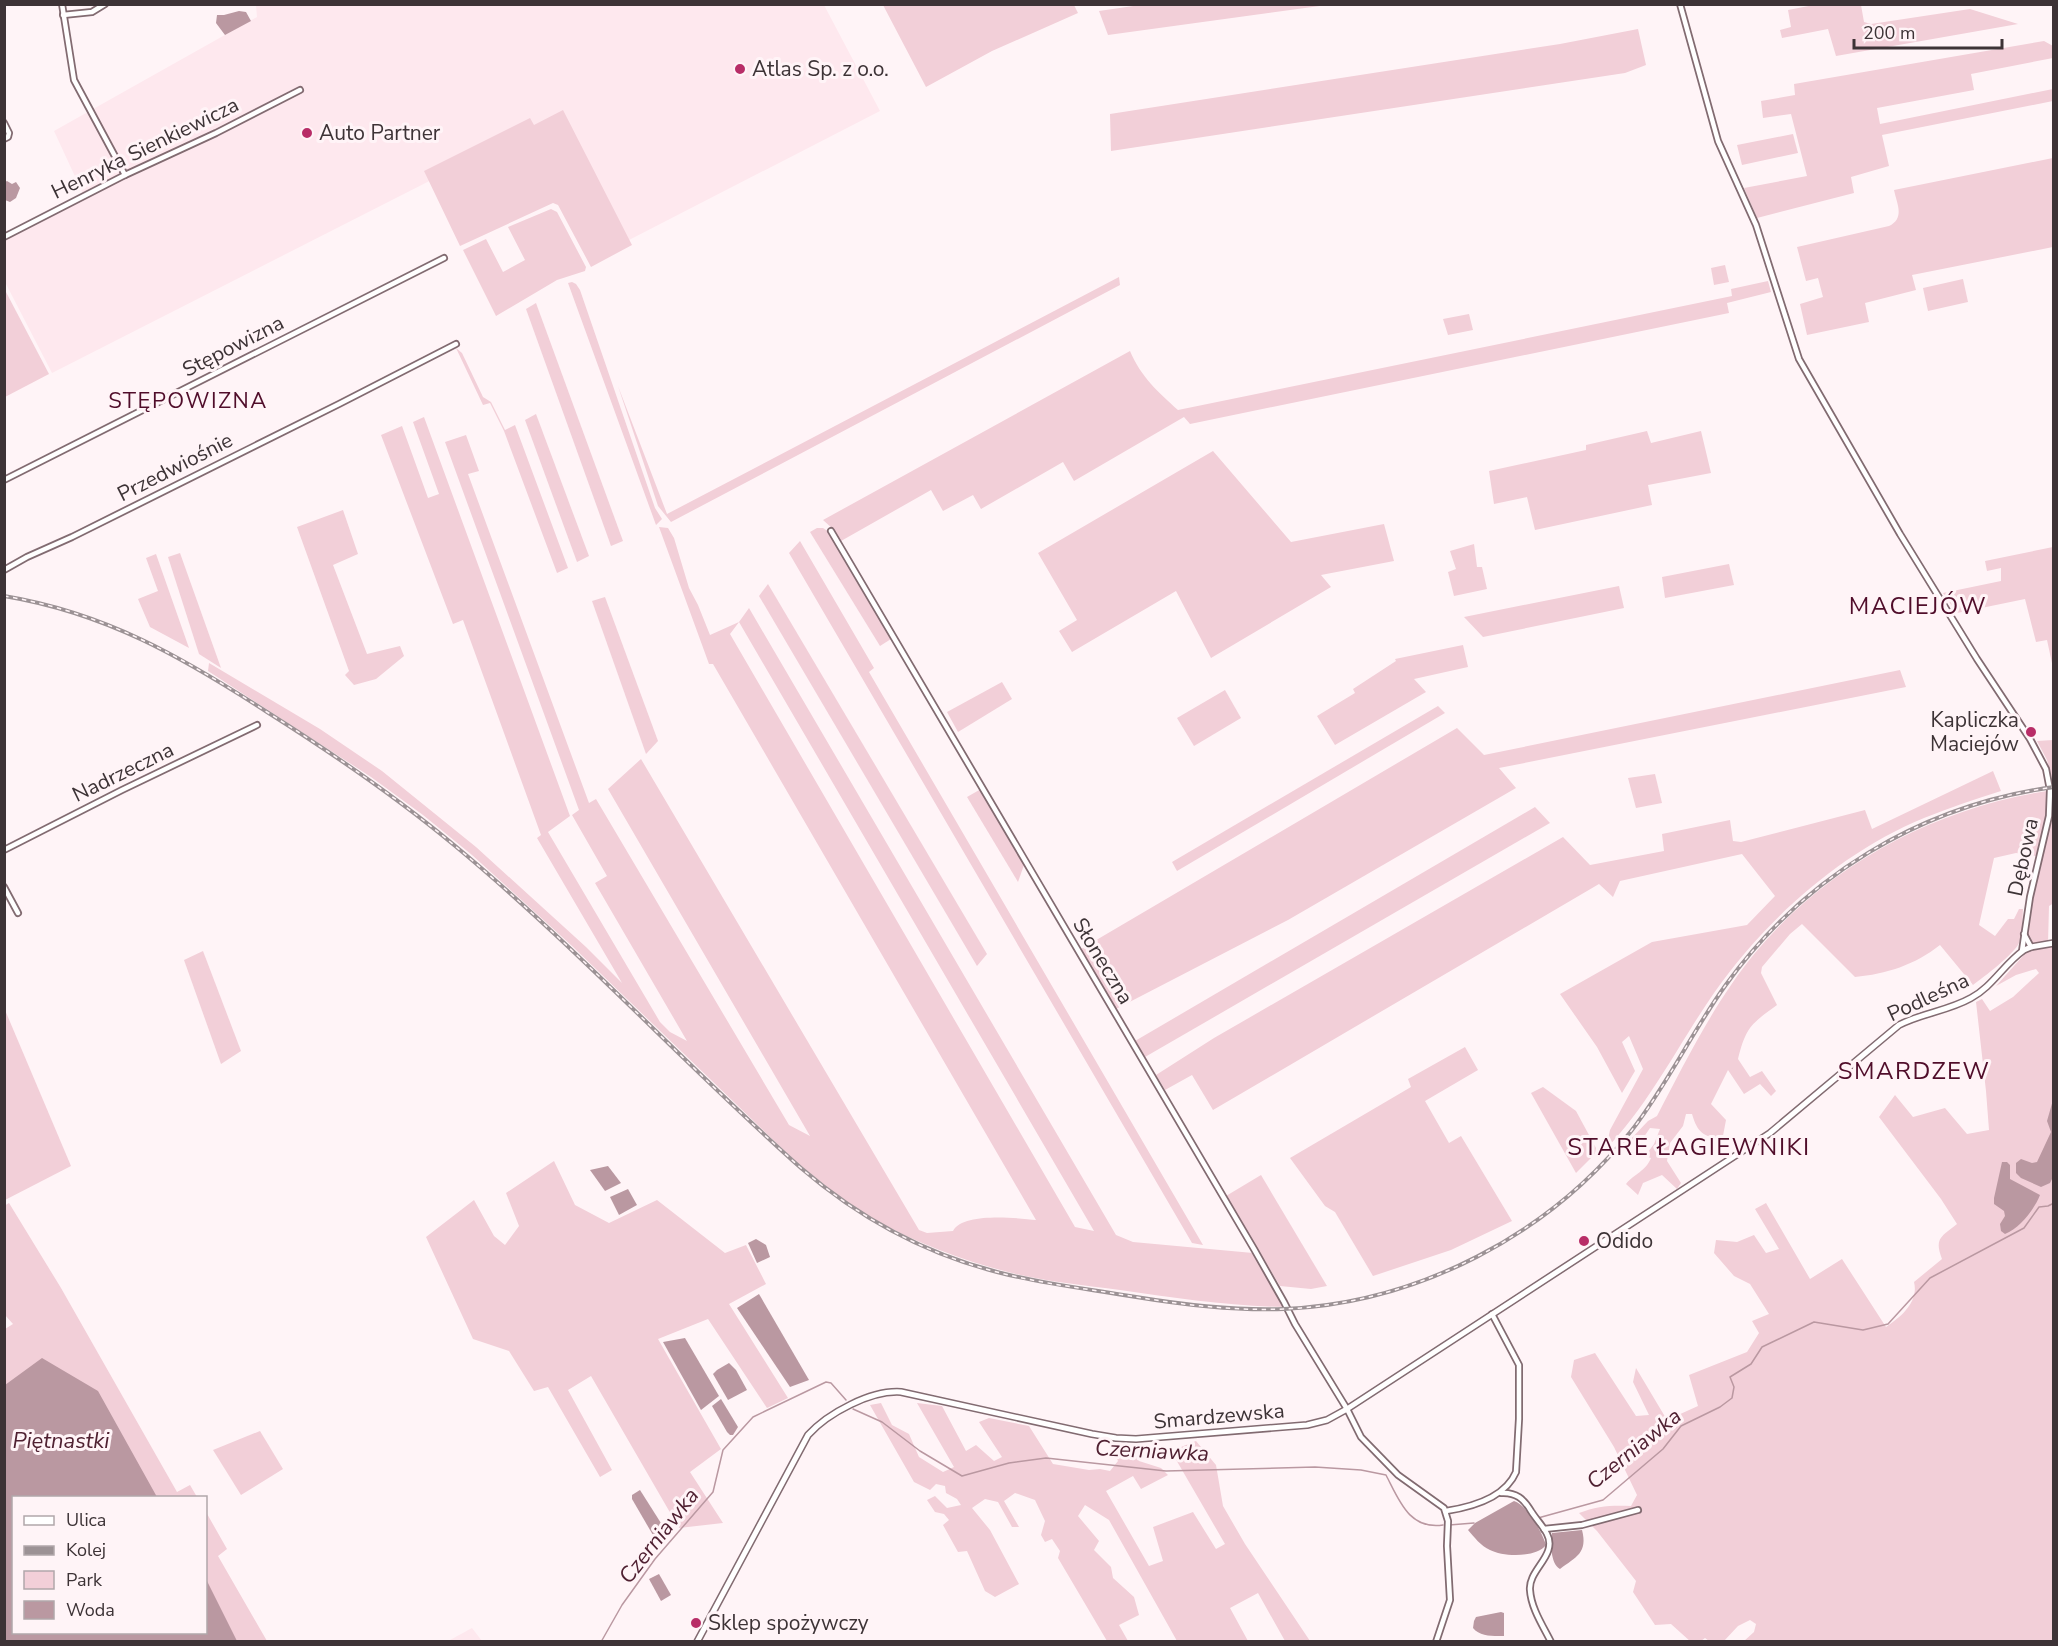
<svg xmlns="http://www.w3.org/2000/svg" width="2058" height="1646" font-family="'Nunito Sans',sans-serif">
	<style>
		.built { fill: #fee8ee }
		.green { fill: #f2cfd8; fill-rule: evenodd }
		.water { fill: #ba98a1 }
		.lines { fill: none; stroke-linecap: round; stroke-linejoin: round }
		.stream { stroke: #ba98a1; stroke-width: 1.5 }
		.minor-casing { stroke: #826b71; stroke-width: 8 }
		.tertiary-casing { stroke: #826b71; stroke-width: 8 }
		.minor { stroke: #fff; stroke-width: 4.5 }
		.tertiary { stroke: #fff; stroke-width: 5 }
		.rail-casing { stroke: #9c9295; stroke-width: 4 }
		.rail { stroke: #fff4f7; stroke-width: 1.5; stroke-dasharray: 4.5; stroke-linecap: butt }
		.poi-dot { fill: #b82d67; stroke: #fff4f7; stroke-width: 2 }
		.labels { text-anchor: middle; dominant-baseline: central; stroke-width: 6; stroke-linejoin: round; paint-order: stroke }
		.poi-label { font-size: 21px; fill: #3d3336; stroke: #fff4f7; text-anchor: start }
		.street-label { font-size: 21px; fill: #3d3336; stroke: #fff4f7 }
		.neighbourhood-label { font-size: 22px; letter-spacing: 1.5px; fill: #500d2a; stroke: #fff4f7 }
		.water-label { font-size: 22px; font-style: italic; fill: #502132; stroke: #fff4f7 }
		.quarter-label { font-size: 24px; letter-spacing: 1.5px; fill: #500d2a; stroke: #fff4f7 }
	</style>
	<rect width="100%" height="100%" fill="#fff4f7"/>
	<!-- built -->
	<g class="built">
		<path d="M256,5H824L880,111L629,240L563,113L52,373L5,282V240L85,198L54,131L257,17Z"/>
		<path d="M472,1628L482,1641H451L450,1640Z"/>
	</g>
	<!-- green -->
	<g class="green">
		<path d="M1147,4H1327V5L1108,35L1099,11Z"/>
		<path d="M1819,4L1861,5L1864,22L1871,24L1970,9L2018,24L1836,56L1828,29L1782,38L1780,30L1791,27L1788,10Z"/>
		<path d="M1074,5L1078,13L992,51L926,87L883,5Z"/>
		<path d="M1638,29L1646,65L1625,73L1111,151L1110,114L1560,44Z"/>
		<path d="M2044,41L2053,46V58L1971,74L1974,90L1877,108L1880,124L2053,89V101L1882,135L1889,166L1851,177L1854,193L1757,218L1744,188L1807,176L1791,114L1763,118L1761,101L1795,95L1794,84Z"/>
		<path d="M563,110L632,245L591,267L558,205L553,203L460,246L424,171L530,118L534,125Z"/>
		<path d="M1793,134L1798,153L1742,165L1737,145Z"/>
		<path d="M2053,158V247L1912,275L1916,290L1865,303L1869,322L1807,335L1800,304L1823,297L1818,278L1806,281L1797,247L1889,226C1905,218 1897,204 1894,190Z"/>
		<path d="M551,209L557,212L586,267L585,271L557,280L496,316L463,250L486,239L503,272L525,260L508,227Z"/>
		<path d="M1725,265L1729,282L1714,285L1711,268Z"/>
		<path d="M1119,277L1120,285L671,522L658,506L618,386L667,514Z"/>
		<path d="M1963,279L1968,302L1928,311L1923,288Z"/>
		<path d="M1768,281L1771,292L1727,303L1729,313L1190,424L1184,417L1074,481L1063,462L981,509L973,495L943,511L931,490L841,541L833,529L823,520L1130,351C1141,377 1158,392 1178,410L1732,296L1731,289Z"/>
		<path d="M572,282L576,284L580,290L655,508L662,519L656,525L568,283Z"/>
		<path d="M6,292L49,374L5,397L4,293Z"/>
		<path d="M536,303L623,541L611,546L526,309Z"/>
		<path d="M1469,314L1473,330L1448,335L1443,319Z"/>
		<path d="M456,348L462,353L483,397L491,402L505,430L515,425L568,568L557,573L504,431L490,403L483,405Z"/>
		<path d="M536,414L589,556L577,562L525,420Z"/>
		<path d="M424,417L570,816L548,832L660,1022L670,1032L687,1041L595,883L607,876L572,815L579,810L445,442L466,435L479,471L468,474L589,803L596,799L789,1125L810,1136L608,789L641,759L919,1230L927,1233L953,1231C963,1212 1017,1218 1036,1220L713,664H709L659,527L668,528L674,538L689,588L698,605L710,635L739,622L749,608L1116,1235L1133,1242L1253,1253L1284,1307C1229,1306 1175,1298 1120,1290C1084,1285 1048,1282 1012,1273C964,1261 915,1243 872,1218C844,1202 820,1181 795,1161L571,945L472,855L423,815L371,777L208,671L209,663L320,729L382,771L476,847L586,947L622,983L537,838L541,835L463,620L453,624L381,435L402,426L428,498L439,494L413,422ZM739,622L1094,1231L1075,1227L730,634Z"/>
		<path d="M1647,431L1651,443L1701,431L1711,473L1648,485L1652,505L1535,530L1527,497L1494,504L1489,471L1586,450V445Z"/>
		<path d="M1213,451L1291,542L1384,524L1394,561L1321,575L1331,587L1211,658L1176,591L1072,652L1059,631L1077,620L1038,553Z"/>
		<path d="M343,510L358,554L333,565L367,654L400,646L404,656L376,679L354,685L345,675L349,671L297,527Z"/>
		<path d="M817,528H823L829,532L891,639L880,646L810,532Z"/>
		<path d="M800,541L874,668L869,672L1203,1245L1192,1243L789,553Z"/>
		<path d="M1474,544L1477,567H1482L1487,589L1454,596L1448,572L1456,569L1450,551Z"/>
		<path d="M2053,547L2054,668H2053L2047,640L2036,642L2025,599L1957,613L1943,593L2001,581V568L1987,571L1985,561Z"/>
		<path d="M180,553L221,668L199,654L168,557Z"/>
		<path d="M156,554L189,648L150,627L138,599L158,591L146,558Z"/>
		<path d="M1729,564L1734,585L1665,598L1662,577Z"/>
		<path d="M768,584L987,954L977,966L759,596Z"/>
		<path d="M1619,586L1624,608L1483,637L1464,617Z"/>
		<path d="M605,597L658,741L646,754L592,601Z"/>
		<path d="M1463,645L1468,667L1414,679L1426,692L1335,745L1317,716L1355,693L1353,689L1396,661L1395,659Z"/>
		<path d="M1900,670L1906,687L1499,768L1516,788L1288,920L1116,1009L1081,949L1457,728L1484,755Z"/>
		<path d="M1002,682L1012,699L958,732L947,712Z"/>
		<path d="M1225,690L1241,718L1194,746L1177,718Z"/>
		<path d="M1438,706L1445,713L1177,871L1172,862Z"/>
		<path d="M2053,740L2054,782H2053L2047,760L2037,741Z"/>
		<path d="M1993,771L2001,791C1975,799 1949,808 1924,818C1841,852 1765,920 1714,993C1678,1045 1650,1103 1606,1149L1610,1130L1643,1069L1629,1036L1622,1042L1635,1071L1622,1093L1597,1047L1560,994L1652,942L1747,925L1775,896L1742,854L1620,881L1613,897L1599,884L1213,1110L1192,1075L1165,1090L1156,1075L1214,1038L1563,837L1590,865L1664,851L1662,834L1730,820L1733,841L1741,842L1865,810L1872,829Z"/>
		<path d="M1655,774L1662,803L1636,808L1628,778Z"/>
		<path d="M981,789L1024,865L1018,882L967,797Z"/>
		<path d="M2047,791C2048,814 2042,834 2036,856L2016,853L1994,858L1979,925L1995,936L2008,919H2014L2019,909H2023C2022,919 2024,933 2019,943C2014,954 1984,977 1973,985L1940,945C1915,965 1886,974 1855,977L1802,924L1790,934L1762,967L1761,973L1777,1005C1751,1024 1746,1027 1738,1059L1750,1077L1762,1071L1776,1091L1771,1096L1760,1084L1744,1094L1728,1070L1711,1104L1726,1120L1722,1141C1703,1135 1698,1134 1692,1114H1686L1683,1126L1670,1143L1667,1161L1681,1183L1677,1189L1662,1175L1643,1183L1638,1195L1626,1184C1635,1173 1645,1172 1651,1158L1645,1156L1654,1144L1660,1129L1650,1128L1637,1147L1629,1141L1648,1121L1657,1116C1685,1062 1716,1000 1755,953C1828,865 1935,808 2047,791Z"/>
		<path d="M1535,807L1550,823L1145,1057L1135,1041Z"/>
		<path d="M2053,807L2054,903L2049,906L2048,943H2053V1641H1744L1754,1632L1756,1624L1750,1620L1738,1626L1724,1641H1709L1705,1638L1701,1641L1691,1642L1671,1624L1655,1625L1633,1592L1636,1581L1597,1531L1579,1513C1597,1506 1612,1505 1631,1506L1637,1495L1614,1447L1571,1377L1574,1360L1595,1353L1636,1416L1649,1415L1633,1382L1636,1368L1667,1420L1698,1406L1689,1375L1747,1352L1759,1333L1752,1321L1769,1314L1750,1284L1734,1276L1714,1253L1716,1240L1737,1242L1754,1235L1766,1253L1779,1249L1755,1209L1766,1203L1810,1279L1842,1259L1886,1327C1901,1317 1919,1302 1914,1282L1942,1259C1934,1238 1941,1237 1957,1224L1941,1199L1879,1117L1895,1095L1913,1117L1945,1108L1967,1134L1989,1130L1986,1091L1976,1002L1982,999L1990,1011L2013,997L2039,973L2036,969L2016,975L1996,986L2031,947L2024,934L2038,861L2053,818Z"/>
		<path d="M203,951L241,1051L221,1064L184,960Z"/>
		<path d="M5,1010L71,1166L5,1200H4Z"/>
		<path d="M1465,1047L1478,1070L1425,1101L1449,1143L1461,1136L1512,1221L1451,1250L1373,1276L1335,1212L1325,1206L1290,1158L1411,1087L1408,1079Z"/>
		<path d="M1543,1087L1576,1111L1596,1148L1595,1154L1576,1173L1531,1093Z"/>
		<path d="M554,1161L575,1205L609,1223L657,1200L725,1253L746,1245L766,1284L729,1304L788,1398L767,1408L708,1319L658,1339L721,1449L690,1472L723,1523L679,1528L591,1376L568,1390L612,1470L600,1477L548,1387L534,1391L509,1351L473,1339L426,1237L474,1200L494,1236L505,1245L519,1226L506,1193Z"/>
		<path d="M1261,1175L1327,1286L1311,1289L1280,1286L1226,1196Z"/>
		<path d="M9,1203L61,1288L177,1492L190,1485L197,1497H143L5,1390V1329L13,1324L5,1315L4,1206Z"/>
		<path d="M881,1403L892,1425L909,1434L919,1457L943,1472L954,1467L917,1403L942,1406L966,1451L976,1445L994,1461L1002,1457L979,1422L989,1418L1029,1426L1053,1464L1089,1470L1100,1469L1110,1471L1118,1461L1114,1453L1121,1448L1132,1449L1139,1461L1161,1468L1168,1475L1141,1489L1133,1476L1106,1491L1149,1566L1163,1561L1153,1527L1193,1512L1216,1549L1225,1544L1171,1451L1196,1441L1216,1465L1223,1506L1245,1544L1310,1641H1285L1258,1593L1230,1608L1248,1641H1177L1109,1520L1085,1505L1078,1516L1099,1541L1094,1550L1111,1567L1113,1578L1134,1597L1139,1615L1119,1625L1128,1641H1107L1058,1558L1060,1551L1052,1539L1045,1542L1041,1535L1045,1521L1035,1500L1015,1493L1004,1501L1019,1527H1012L998,1502L985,1499L972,1508L990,1530L1019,1584L995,1597L985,1591L967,1551L958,1552L943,1525L949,1520L944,1514L935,1512L927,1500L935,1496L947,1508L961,1505L957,1499L946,1493L945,1486L936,1484L930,1490L914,1482L870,1405Z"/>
		<path d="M260,1431L283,1469L241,1495L213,1450Z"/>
		<path d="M206,1512L227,1549L218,1556L267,1641H230L206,1600Z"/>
	</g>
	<!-- water -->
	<g class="water">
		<path d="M239,11L246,12L251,21L225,35L216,23L217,15H224Z"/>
		<path d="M7,181L12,184L16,182L20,188L16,198L10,202L5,200V182Z"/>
		<path d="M2053,1100V1177L2050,1183L2041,1187L2021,1178L2016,1173V1163L2021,1159L2032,1163L2037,1162L2051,1132L2047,1121Z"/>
		<path d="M2002,1162H2007L2010,1165V1179L2040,1195C2034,1210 2020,1228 2005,1234L2001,1231L2000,1224L2005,1216L2004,1211L1994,1204V1198Z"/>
		<path d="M608,1166L621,1183L605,1191L590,1170Z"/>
		<path d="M628,1189L637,1205L619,1215L610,1197Z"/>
		<path d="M756,1239L766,1245L770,1257L757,1263L748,1243Z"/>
		<path d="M759,1294L809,1380L790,1387L737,1308Z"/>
		<path d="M685,1338L719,1396L701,1410L663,1342Z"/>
		<path d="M42,1358L98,1391L157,1497L14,1498V1632H206V1579L237,1641H5V1385Z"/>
		<path d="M729,1363L736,1370L747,1390L728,1400L713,1374L717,1370Z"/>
		<path d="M721,1399L738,1427L733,1435H730L727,1432L712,1406Z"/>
		<path d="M640,1490L666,1531L667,1536L657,1542L632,1499V1495Z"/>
		<path d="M1514,1501C1527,1505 1542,1532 1546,1545C1536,1558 1503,1557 1490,1550C1481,1546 1474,1537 1468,1530L1475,1523Z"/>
		<path d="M1582,1530C1588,1553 1576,1557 1560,1569C1550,1563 1551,1544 1552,1533Z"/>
		<path d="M659,1574L671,1595L661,1601L649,1579Z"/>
		<path d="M1501,1612L1504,1613V1636C1494,1636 1480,1637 1473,1628L1474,1621L1476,1617Z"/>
	</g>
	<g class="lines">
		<!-- stream -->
		<g class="stream">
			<path d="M853,1409L882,1422L920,1451L962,1476L1009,1463L1046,1458L1166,1471L1315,1467L1361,1470L1386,1475C1399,1500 1409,1530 1443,1525"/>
			<path d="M1538,1518L1603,1500L1663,1449L1681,1426L1720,1407L1732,1398L1734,1387L1730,1377L1751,1364L1762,1347L1814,1322L1863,1330L1888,1324L1930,1278L2024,1228L2039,1207L2048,1206L2054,1203"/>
			<path d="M1449,1525L1474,1523"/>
			<path d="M601,1642L622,1605L655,1559L713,1492L723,1450L753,1417L826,1382L831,1383L846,1400"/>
		</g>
		<!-- minor casing -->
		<g class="minor-casing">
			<g id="minor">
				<path d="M62,4L74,80L125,175"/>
				<path d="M1680,4L1718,141L1756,225L1799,359L1900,534L1977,659L2030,739L2046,769L2050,790L2049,816L2030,897L2022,951"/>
				<path d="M63,15L92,12L105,4"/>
				<path d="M4,123L9,133L8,137L4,139"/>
				<path d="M4,237L125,175L216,133L300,90"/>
				<path d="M4,480L444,258"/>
				<path d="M831,531L1254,1249L1284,1302L1295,1324L1347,1409L1361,1437L1398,1475L1444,1508L1448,1521L1447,1546L1450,1600L1436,1642"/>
				<path d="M4,570L27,557L72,537L339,404L456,344"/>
				<path d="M4,850L122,790L257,725"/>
				<path d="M4,887L18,913"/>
				<path d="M2024,934L2031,947"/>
				<path d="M1501,1493C1516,1492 1524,1499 1531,1511C1536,1519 1543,1526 1547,1534C1558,1555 1528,1570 1530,1590C1531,1608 1543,1626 1551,1642"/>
				<path d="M1446,1511C1472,1507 1505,1498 1516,1472L1519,1419V1365L1492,1314"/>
				<path d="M1544,1529L1582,1525L1638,1510"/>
			</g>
		</g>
		<!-- tertiary casing -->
		<g class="tertiary-casing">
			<path id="tertiary" d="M697,1642L808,1435C828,1413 871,1390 901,1392L1092,1434L1116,1438L1136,1439L1307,1425L1327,1420L1347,1409L1770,1133L1899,1025C1922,1013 1948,1011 1971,998C1992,987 2004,964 2024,950L2031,947L2054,943"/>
		</g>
		<!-- minor -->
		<use href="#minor" class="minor"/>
		<!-- tertiary -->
		<use href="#tertiary" class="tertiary"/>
		<!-- rail casing -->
		<g class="rail-casing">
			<path id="rail" d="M4,596C106,613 182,657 267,712C332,753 395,796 454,845C576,946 683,1063 801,1168C858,1217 923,1253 997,1272C1042,1284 1090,1289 1136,1297C1185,1305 1234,1311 1284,1309C1418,1303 1549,1235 1632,1130C1667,1085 1692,1032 1725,986C1803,877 1921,805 2054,787"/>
		</g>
		<!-- rail -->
		<use href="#rail" class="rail"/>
	</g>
	<!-- markers -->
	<g class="poi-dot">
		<circle cx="740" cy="69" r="6"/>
		<circle cx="307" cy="133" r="6"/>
		<circle cx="2031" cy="732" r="6"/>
		<circle cx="1584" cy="1241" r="6"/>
		<circle cx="696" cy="1623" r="6"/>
	</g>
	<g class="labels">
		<!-- poi labels -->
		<g class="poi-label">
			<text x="752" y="69">Atlas Sp. z o.o.</text>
			<text x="319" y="133">Auto Partner</text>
			<text x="2019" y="720" text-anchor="end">Kapliczka<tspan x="2019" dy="24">Maciejów</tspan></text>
			<text x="1596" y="1241">Odido</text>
			<text x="708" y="1623">Sklep spożywczy</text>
		</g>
		<!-- street labels -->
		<g class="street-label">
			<text transform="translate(145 148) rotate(-26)">Henryka Sienkiewicza</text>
			<text transform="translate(233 346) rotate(-27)">Stępowizna</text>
			<text transform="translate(175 467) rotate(-27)">Przedwiośnie</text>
			<text transform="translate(123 772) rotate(-26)">Nadrzeczna</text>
			<text transform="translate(2023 857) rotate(-78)">Dębowa</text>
			<text transform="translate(1103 961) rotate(59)">Słoneczna</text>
			<text transform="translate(1928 997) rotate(-25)">Podleśna</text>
			<text transform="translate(1219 1416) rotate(-5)">Smardzewska</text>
		</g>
		<!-- neighbourhood labels -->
		<g class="neighbourhood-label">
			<text x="188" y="401">STĘPOWIZNA</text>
		</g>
		<!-- water labels -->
		<g class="water-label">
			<text x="61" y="1441">Piętnastki</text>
			<text transform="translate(1634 1449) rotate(-39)">Czerniawka</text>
			<text transform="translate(1152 1451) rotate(3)">Czerniawka</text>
			<text transform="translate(659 1536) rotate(-52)">Czerniawka</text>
		</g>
		<!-- quarter labels -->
		<g class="quarter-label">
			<text x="1918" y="606">MACIEJÓW</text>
			<text x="1914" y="1071">SMARDZEW</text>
			<text x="1689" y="1147">STARE ŁAGIEWNIKI</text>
		</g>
	</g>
	<!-- border -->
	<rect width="2058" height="1646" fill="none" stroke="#3d3336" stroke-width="12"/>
	<!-- legend -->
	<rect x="12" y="1496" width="195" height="138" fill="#fff4f7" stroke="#b1a7aa" stroke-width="1.5"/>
	<rect x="24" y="1516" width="30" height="9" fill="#ffffff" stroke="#b1a7aa" stroke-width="1.5"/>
	<text x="66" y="1526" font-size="18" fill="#3d3336">Ulica</text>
	<rect x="24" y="1546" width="30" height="9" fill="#9c9295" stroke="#b1a7aa" stroke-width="1.5"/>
	<text x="66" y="1556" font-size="18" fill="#3d3336">Kolej</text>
	<rect x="24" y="1571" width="30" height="18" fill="#f2cfd8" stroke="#b1a7aa" stroke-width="1.5"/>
	<text x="66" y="1586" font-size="18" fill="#3d3336">Park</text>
	<rect x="24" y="1601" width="30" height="18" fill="#ba98a1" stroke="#b1a7aa" stroke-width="1.5"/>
	<text x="66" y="1616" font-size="18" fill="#3d3336">Woda</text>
	<!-- scale -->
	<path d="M1854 39v9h148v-9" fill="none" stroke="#3d3336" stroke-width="3"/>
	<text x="1863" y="39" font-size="18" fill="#3d3336" stroke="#fff4f7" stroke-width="4.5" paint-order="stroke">200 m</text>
</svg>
